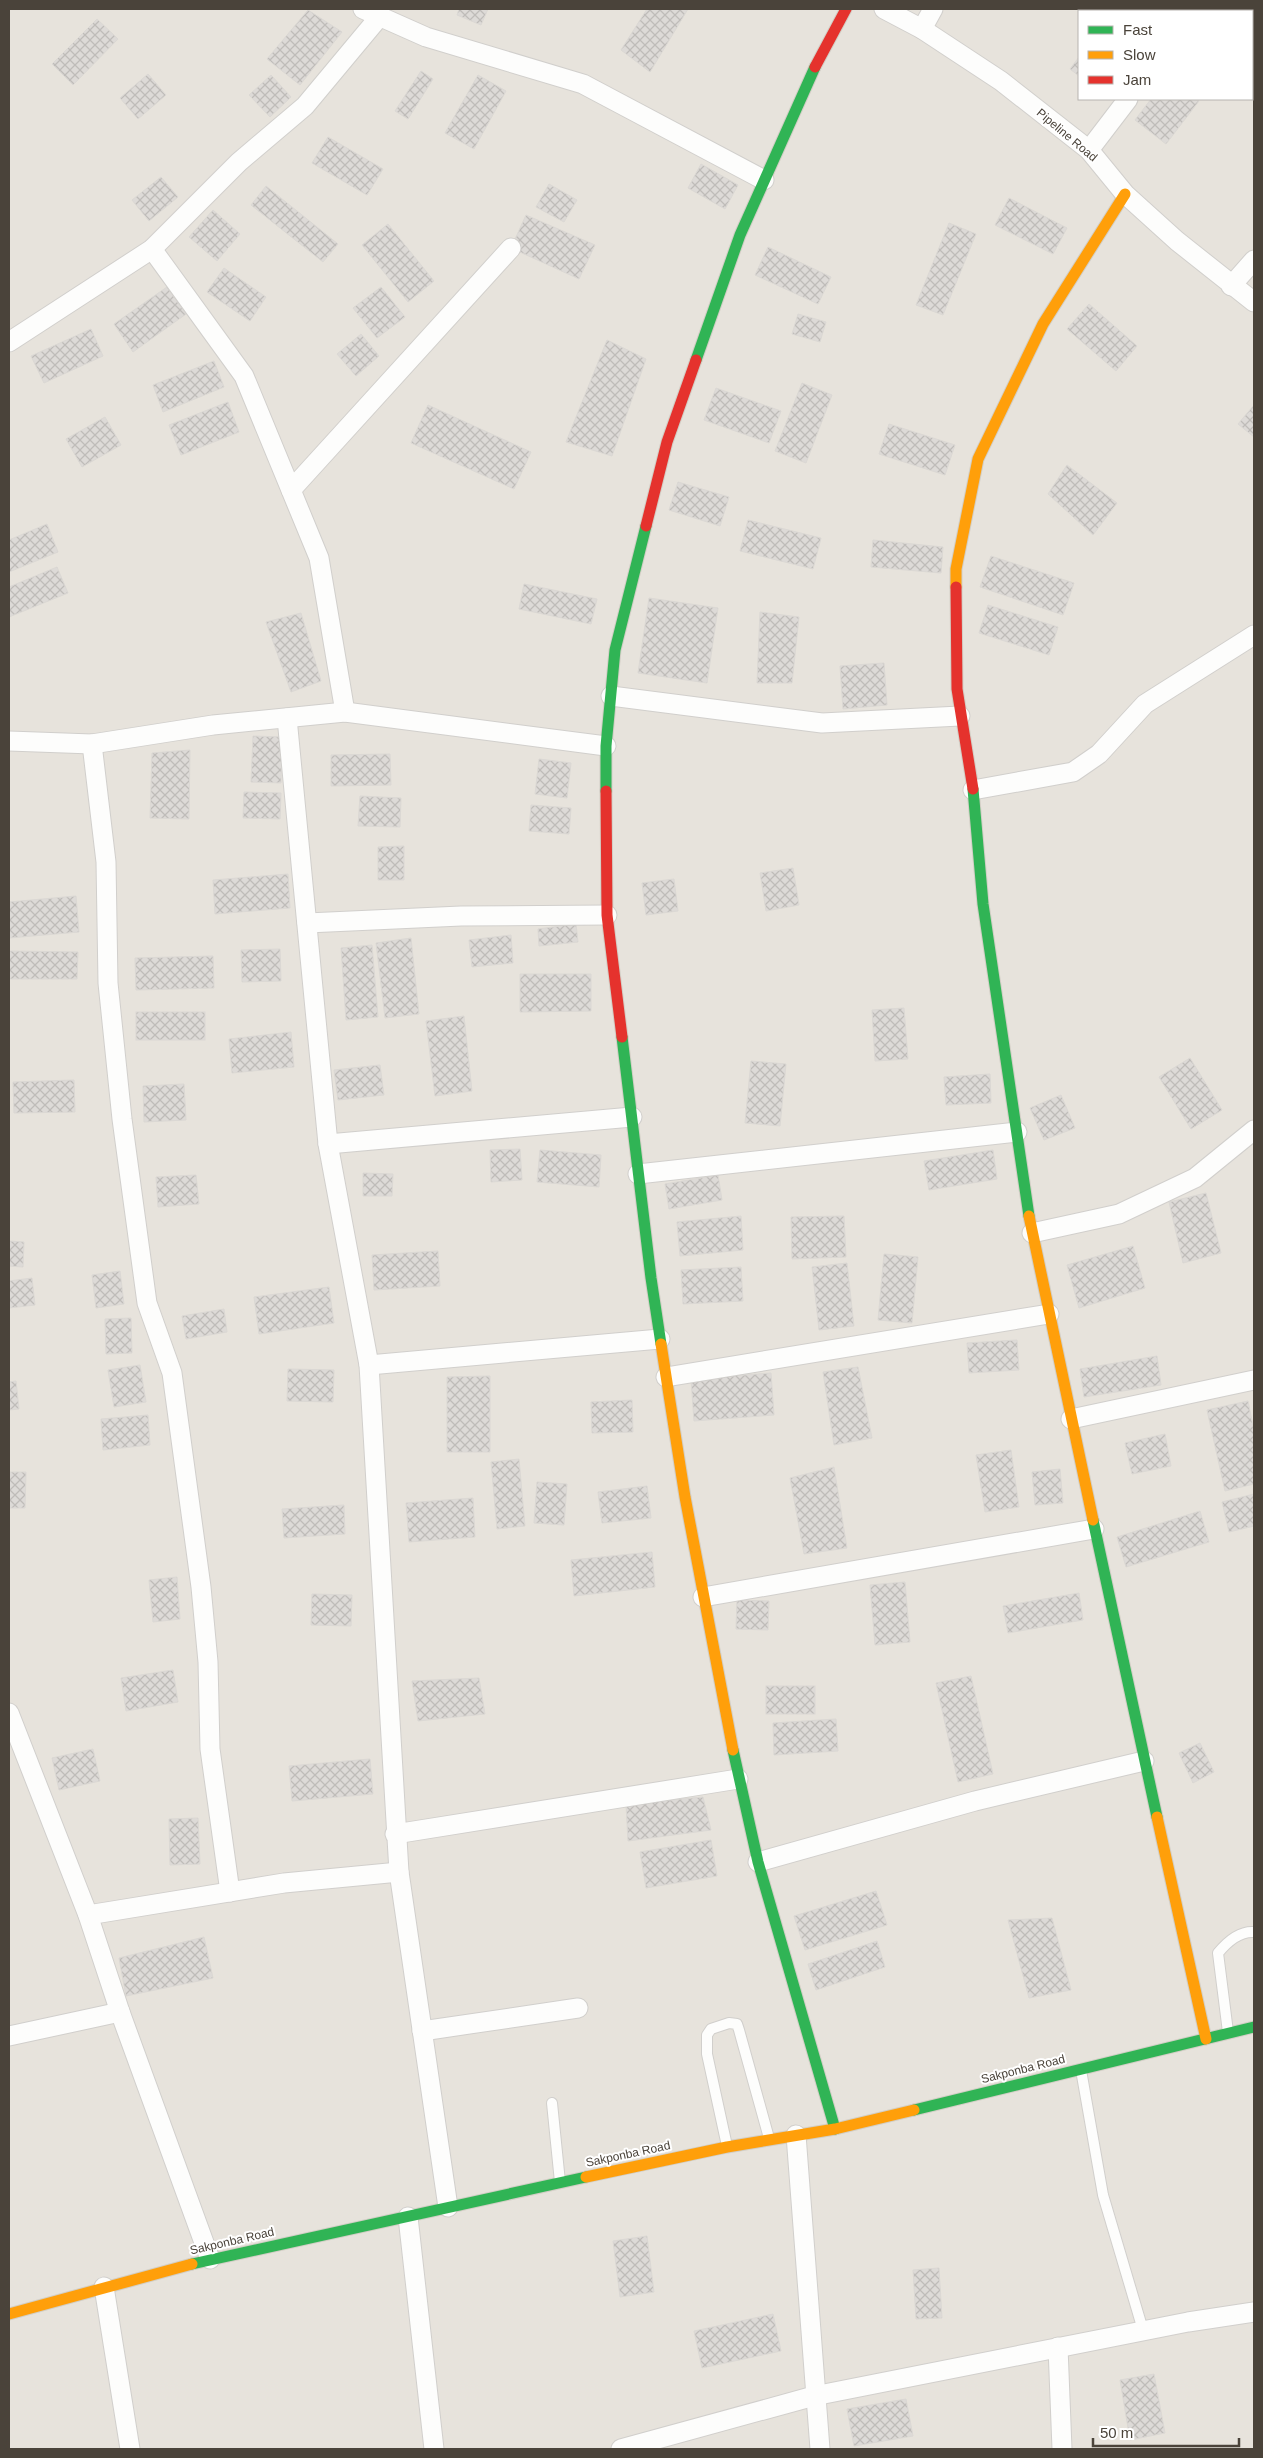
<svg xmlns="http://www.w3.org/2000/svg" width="1263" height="2458" font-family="Arial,sans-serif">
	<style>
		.residential { fill: #e7e3dc; fill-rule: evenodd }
		.building { fill: url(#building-cross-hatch); stroke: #dbd8d4 }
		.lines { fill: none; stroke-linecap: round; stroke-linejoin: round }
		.lane-casing { stroke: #d1cfcc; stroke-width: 12 }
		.street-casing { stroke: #d1cfcc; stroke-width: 21 }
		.fast-casing { stroke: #d2cec5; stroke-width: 13 }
		.slow-casing { stroke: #d2cec5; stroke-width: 13 }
		.jam-casing { stroke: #d2cec5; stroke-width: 13 }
		.lane { stroke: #fdfdfc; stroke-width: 10 }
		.street { stroke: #fdfdfc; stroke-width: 19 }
		.fast { stroke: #30b455; stroke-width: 11 }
		.slow { stroke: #ff9f0a; stroke-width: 11 }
		.jam { stroke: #e5322d; stroke-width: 11 }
		.labels { text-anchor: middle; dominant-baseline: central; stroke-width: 4; stroke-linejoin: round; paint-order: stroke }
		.street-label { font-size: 12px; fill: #4a433a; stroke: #fff }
	</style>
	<defs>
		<pattern id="building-cross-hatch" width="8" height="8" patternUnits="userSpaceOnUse" patternTransform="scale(1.25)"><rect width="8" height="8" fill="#dddad7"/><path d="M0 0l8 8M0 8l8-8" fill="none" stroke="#bfbcb9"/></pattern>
	</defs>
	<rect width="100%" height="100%" fill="#f3f1ee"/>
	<!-- residential -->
	<path class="residential" d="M9,9H1254V2449H9ZM1079,11H1252V99H1079Z"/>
	<!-- building -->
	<g class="building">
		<path d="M459,9H488L481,25L457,15Z"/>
		<path d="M647,9H688L650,72L621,50Z"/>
		<path d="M1225,9H1250L1254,12V69L1252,67V11H1223Z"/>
		<path d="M308,10L342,32L300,85L267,59Z"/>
		<path d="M97,19L118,39L73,85L52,64Z"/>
		<path d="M1079,57V76L1070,69Z"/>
		<path d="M421,71L433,79L408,119L395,111Z"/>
		<path d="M148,74L166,95L138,119L120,98Z"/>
		<path d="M271,75L291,97L270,117L249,95Z"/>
		<path d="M478,75L506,91L474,149L445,133Z"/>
		<path d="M1151,99H1196L1199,101L1166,144L1135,120Z"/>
		<path d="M328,137L383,169L367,195L312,163Z"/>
		<path d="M701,164L738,185L725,209L688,188Z"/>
		<path d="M161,177L178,197L149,221L132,200Z"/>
		<path d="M549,184L577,200L564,222L536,207Z"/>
		<path d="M266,186L338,244L323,262L251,205Z"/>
		<path d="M1009,198L1067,228L1053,254L995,225Z"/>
		<path d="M213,210L240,234L217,261L189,237Z"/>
		<path d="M526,215L595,245L579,279L511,248Z"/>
		<path d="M949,223L976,234L943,315L916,305Z"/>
		<path d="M388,224L434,281L408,302L362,245Z"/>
		<path d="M768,247L831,277L818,304L755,275Z"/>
		<path d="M224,268L266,297L250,321L207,292Z"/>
		<path d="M167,287L186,314L133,352L114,324Z"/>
		<path d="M381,287L405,317L377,338L353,308Z"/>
		<path d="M1089,304L1137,346L1116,371L1067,329Z"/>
		<path d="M798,314L826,322L820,342L792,334Z"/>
		<path d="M91,329L103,356L44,383L31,356Z"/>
		<path d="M361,334L379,356L356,376L337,354Z"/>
		<path d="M607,340L646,359L612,456L566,442Z"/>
		<path d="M214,361L224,387L163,412L153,385Z"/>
		<path d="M802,383L832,395L806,463L775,451Z"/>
		<path d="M716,388L781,411L769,443L704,420Z"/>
		<path d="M228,402L239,432L181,455L169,425Z"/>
		<path d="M428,405L531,452L514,489L411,443Z"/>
		<path d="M1254,405V437L1238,424Z"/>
		<path d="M105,417L121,445L82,467L66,439Z"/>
		<path d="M889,424L955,445L945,475L879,454Z"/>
		<path d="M1067,465L1117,503L1093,535L1048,494Z"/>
		<path d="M678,482L729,497L720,526L669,510Z"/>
		<path d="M748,520L821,538L813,569L740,551Z"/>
		<path d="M47,524L58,552L9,572V540Z"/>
		<path d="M873,540L943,547L941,573L871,567Z"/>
		<path d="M991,556L1074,583L1063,615L980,587Z"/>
		<path d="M57,567L68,593L9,617V587Z"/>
		<path d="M524,584L597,599L591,624L519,609Z"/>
		<path d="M649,598L718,608L707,683L638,673Z"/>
		<path d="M988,605L1058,627L1049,655L979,633Z"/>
		<path d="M760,612L799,617L792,683H757Z"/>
		<path d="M301,613L321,681L291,692L266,622Z"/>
		<path d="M884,663L887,705L843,709L840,666Z"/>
		<path d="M253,736L282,737L281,783L251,782Z"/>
		<path d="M190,750L189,819L150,818L152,753Z"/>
		<path d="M390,754L391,785L331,786V755Z"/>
		<path d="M539,759L571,763L567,798L535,794Z"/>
		<path d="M244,792L281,793L280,819L243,818Z"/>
		<path d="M360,796L401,798L400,827L358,826Z"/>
		<path d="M531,805L571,808L569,834L529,831Z"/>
		<path d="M404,846V880H378V847Z"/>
		<path d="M793,868L799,905L766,911L760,873Z"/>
		<path d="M288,874L290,908L215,914L213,880Z"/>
		<path d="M674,879L678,911L646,915L642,883Z"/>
		<path d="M76,896L79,932L9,938V902Z"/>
		<path d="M576,924L578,942L539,946L538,929Z"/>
		<path d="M511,935L513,963L472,967L469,940Z"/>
		<path d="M411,938L419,1014L385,1018L376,943Z"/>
		<path d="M372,945L378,1017L346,1020L341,948Z"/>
		<path d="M280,949L281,981L242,982L241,950Z"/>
		<path d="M9,951L78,952L77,979H9Z"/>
		<path d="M213,956L214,988L136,990L135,958Z"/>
		<path d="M520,974H591V1011L520,1012Z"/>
		<path d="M904,1008L908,1059L875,1061L872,1010Z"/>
		<rect x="136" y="1012" width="69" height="28"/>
		<path d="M464,1016L472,1091L435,1096L426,1021Z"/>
		<path d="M291,1032L294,1067L232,1073L229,1039Z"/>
		<path d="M1190,1058L1222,1110L1191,1129L1159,1077Z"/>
		<path d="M751,1061L786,1064L780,1126L745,1123Z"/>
		<path d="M380,1065L384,1095L338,1100L334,1070Z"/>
		<path d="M990,1074L991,1103L946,1105L944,1077Z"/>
		<path d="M74,1080L75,1112L14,1113L13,1082Z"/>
		<path d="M184,1084L186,1120L144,1122L143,1086Z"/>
		<path d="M1061,1095L1075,1128L1044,1140L1030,1108Z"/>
		<path d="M520,1149L522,1180L491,1182L490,1150Z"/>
		<path d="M540,1150L601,1155L599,1187L537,1182Z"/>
		<path d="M993,1150L997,1179L929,1190L924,1161Z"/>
		<path d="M363,1173L393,1174L392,1196H363Z"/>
		<path d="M196,1175L199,1204L158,1207L156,1177Z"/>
		<path d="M718,1175L722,1200L669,1209L665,1184Z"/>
		<path d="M1206,1193L1221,1253L1183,1263L1169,1202Z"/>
		<path d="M741,1216L743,1250L680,1256L677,1222Z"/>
		<path d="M844,1216L846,1257L792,1259L791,1217Z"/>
		<path d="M9,1241L24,1242L23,1267L9,1266Z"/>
		<path d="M1133,1246L1145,1288L1079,1308L1067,1265Z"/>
		<path d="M438,1251L440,1286L374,1290L372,1255Z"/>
		<path d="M884,1254L918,1257L912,1323L878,1320Z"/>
		<path d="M847,1263L854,1326L819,1330L812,1267Z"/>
		<path d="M741,1267L743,1301L683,1304L681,1270Z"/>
		<path d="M120,1271L124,1304L96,1308L92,1275Z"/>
		<path d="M32,1278L35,1305L9,1308V1281Z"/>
		<path d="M329,1287L334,1323L259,1334L254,1297Z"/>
		<path d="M224,1309L227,1332L186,1339L182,1316Z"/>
		<path d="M131,1318L132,1353L106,1354L105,1319Z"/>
		<path d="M1017,1340L1019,1370L969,1373L967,1343Z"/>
		<path d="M1157,1356L1161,1385L1084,1397L1080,1369Z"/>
		<path d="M140,1365L146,1402L114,1407L108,1370Z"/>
		<path d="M858,1367L872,1438L834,1445L823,1372Z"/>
		<path d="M288,1369L334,1370L333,1402L287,1401Z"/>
		<path d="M771,1373L774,1415L694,1421L691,1379Z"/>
		<path d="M490,1376V1452H447V1377Z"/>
		<path d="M16,1381L19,1409L9,1410V1382Z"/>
		<path d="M632,1400L633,1432L592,1433L591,1402Z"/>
		<path d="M1248,1401L1254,1431V1484L1225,1491L1207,1410Z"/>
		<path d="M148,1415L150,1445L103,1450L101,1419Z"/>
		<path d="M1165,1434L1171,1466L1132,1474L1125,1443Z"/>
		<path d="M1011,1450L1019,1507L985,1512L976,1455Z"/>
		<path d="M519,1459L525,1526L497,1529L491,1462Z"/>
		<path d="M834,1467L847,1548L804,1554L790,1478Z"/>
		<path d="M1060,1469L1063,1503L1035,1505L1032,1472Z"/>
		<path d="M9,1472H26L25,1508H9Z"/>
		<path d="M537,1482L567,1484L564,1525L534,1523Z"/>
		<path d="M647,1486L651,1518L602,1523L598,1492Z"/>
		<path d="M1254,1494V1526L1229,1532L1222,1502Z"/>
		<path d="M473,1498L475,1537L409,1542L406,1503Z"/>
		<path d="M344,1505L345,1534L284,1538L282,1509Z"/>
		<path d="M1200,1511L1209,1542L1126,1567L1117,1537Z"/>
		<path d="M652,1552L655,1587L574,1596L571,1560Z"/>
		<path d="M177,1577L180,1619L153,1622L149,1580Z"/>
		<path d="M905,1582L910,1642L875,1645L870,1585Z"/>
		<path d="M1079,1593L1083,1620L1008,1633L1003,1606Z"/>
		<path d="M312,1594L352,1595L351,1626L311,1625Z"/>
		<path d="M737,1600L769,1601L768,1630L736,1629Z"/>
		<path d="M173,1670L178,1702L126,1711L121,1678Z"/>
		<path d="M971,1676L993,1774L958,1782L936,1683Z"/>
		<path d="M479,1678L485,1714L418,1721L412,1681Z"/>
		<rect x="766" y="1686" width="49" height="28"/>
		<path d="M836,1719L838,1751L774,1755L773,1723Z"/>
		<path d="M1200,1743L1214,1772L1193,1783L1179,1753Z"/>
		<path d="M93,1749L100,1781L59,1790L52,1758Z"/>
		<path d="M370,1759L373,1794L292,1801L289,1766Z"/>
		<path d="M703,1797L711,1830L628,1841L626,1804Z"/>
		<path d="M198,1818L200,1864L170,1865L169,1819Z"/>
		<path d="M711,1840L717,1876L646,1888L640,1852Z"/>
		<path d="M876,1891L887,1925L805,1950L794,1916Z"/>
		<path d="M1052,1918L1071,1990L1029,1998L1008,1920Z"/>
		<path d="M204,1937L213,1978L126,1996L119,1958Z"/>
		<path d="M877,1941L885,1967L816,1990L808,1964Z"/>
		<path d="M647,2236L654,2292L620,2297L613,2241Z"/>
		<path d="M939,2268L942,2318L916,2319L913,2270Z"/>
		<path d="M773,2314L781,2351L702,2368L694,2331Z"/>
		<path d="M1154,2374L1165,2433L1130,2440L1120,2380Z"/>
		<path d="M906,2399L913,2436L854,2446L847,2409Z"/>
	</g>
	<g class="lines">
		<!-- lane casing -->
		<g class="lane-casing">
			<g id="lane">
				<path d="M1228,2032L1218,1953C1227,1942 1239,1931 1254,1932"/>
				<path d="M1081,2070L1103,2195L1143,2330"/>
				<path d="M552,2103L560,2182"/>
				<path d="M727,2146L707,2054V2035L711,2029L729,2023L737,2024L739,2030L769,2138"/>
			</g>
		</g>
		<!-- street casing -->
		<g class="street-casing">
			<g id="street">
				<path d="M363,9L426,37L583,84L764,180"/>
				<path d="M884,9L922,29L1001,81L1089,150L1125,194L1177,241L1254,302"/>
				<path d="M1194,11L1196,9"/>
				<path d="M922,29L933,9"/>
				<path d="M1089,150L1128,99"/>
				<path d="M152,249L244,376L319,558L345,712"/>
				<path d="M1231,286L1254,260"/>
				<path d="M9,342L152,249L239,162L305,106L380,16"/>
				<path d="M291,490L511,248"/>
				<path d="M611,696L822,723L960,716"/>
				<path d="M287,718L328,1144L369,1365L399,1872L448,2207"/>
				<path d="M9,741L92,744L213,725L345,712L606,746"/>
				<path d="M92,744L106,862L108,983L122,1119L147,1303L172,1373L201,1587L208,1662L210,1749L230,1892"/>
				<path d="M973,790L1073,772L1099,754L1145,704L1254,635"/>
				<path d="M307,923L461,916L607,915"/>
				<path d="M328,1144L632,1117"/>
				<path d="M638,1174L1017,1132"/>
				<path d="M1032,1233L1119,1214L1195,1178L1254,1130"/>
				<path d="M369,1365L660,1339"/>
				<path d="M666,1377L1049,1314"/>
				<path d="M1071,1419L1254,1380"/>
				<path d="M703,1597L1094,1529"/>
				<path d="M9,1713L88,1915L120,2012L210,2259"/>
				<path d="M395,1834L738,1779"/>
				<path d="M758,1862L975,1801L1144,1761"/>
				<path d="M88,1915L284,1883L399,1872"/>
				<path d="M422,2031L578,2008"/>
				<path d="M9,2036L120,2012"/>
				<path d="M796,2135L820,2449"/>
				<path d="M408,2217L434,2449"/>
				<path d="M104,2287L130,2449"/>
				<path d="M1058,2347L1062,2449"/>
				<path d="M621,2449L814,2396L1188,2322L1254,2312"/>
			</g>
		</g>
		<!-- fast casing -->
		<g class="fast-casing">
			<g id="fast">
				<path d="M696,360L740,235L815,67"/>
				<path d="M973,789L983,904L1029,1216"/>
				<path d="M606,791V746L615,650L646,526"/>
				<path d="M622,1037L651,1278L661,1344"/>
				<path d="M1093,1520L1157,1817"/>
				<path d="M733,1750L758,1862L835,2129"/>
				<path d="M914,2110L1254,2027"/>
				<path d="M192,2264L586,2177"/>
			</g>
		</g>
		<!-- slow casing -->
		<g class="slow-casing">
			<g id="slow">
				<path d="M956,587V569L978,459L1043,324L1125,194"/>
				<path d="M1029,1216L1093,1520"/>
				<path d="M661,1344L685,1497L733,1750"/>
				<path d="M1157,1817L1206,2039"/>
				<path d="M586,2177L727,2147L835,2129L914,2110"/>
				<path d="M9,2314L192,2264"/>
			</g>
		</g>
		<!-- jam casing -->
		<g class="jam-casing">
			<g id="jam">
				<path d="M815,67L846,9"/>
				<path d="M646,526L667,442L696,360"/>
				<path d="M956,587L957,689L973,789"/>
				<path d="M606,791L607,915L622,1037"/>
			</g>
		</g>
		<!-- lane -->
		<use href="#lane" class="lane"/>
		<!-- street -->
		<use href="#street" class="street"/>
		<!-- fast -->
		<use href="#fast" class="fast"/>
		<!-- slow -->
		<use href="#slow" class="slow"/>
		<!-- jam -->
		<use href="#jam" class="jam"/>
	</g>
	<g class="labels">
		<!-- street labels -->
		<g class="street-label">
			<text transform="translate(1067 135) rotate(40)">Pipeline Road</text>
			<text transform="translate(1023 2069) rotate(-14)">Sakponba Road</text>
			<text transform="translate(628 2154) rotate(-12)">Sakponba Road</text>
			<text transform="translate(232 2241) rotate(-13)">Sakponba Road</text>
		</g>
	</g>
	<!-- border -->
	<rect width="1263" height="2458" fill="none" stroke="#4a433a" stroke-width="20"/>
	<!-- legend -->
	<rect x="1078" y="10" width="175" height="90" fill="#ffffff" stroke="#b7b4b0"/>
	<rect x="1088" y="26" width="25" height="8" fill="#30b455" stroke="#b7b4b0"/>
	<text x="1123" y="35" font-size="15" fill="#4a433a">Fast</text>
	<rect x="1088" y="51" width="25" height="8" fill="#ff9f0a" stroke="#b7b4b0"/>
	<text x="1123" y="60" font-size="15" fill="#4a433a">Slow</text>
	<rect x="1088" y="76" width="25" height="8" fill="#e5322d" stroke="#b7b4b0"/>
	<text x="1123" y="85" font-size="15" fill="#4a433a">Jam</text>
	<!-- scale -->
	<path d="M1093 2438v8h146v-8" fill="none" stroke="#4a433a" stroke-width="2.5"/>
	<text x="1100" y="2438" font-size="15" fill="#4a433a" stroke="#ffffff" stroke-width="4" paint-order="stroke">50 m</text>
</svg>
